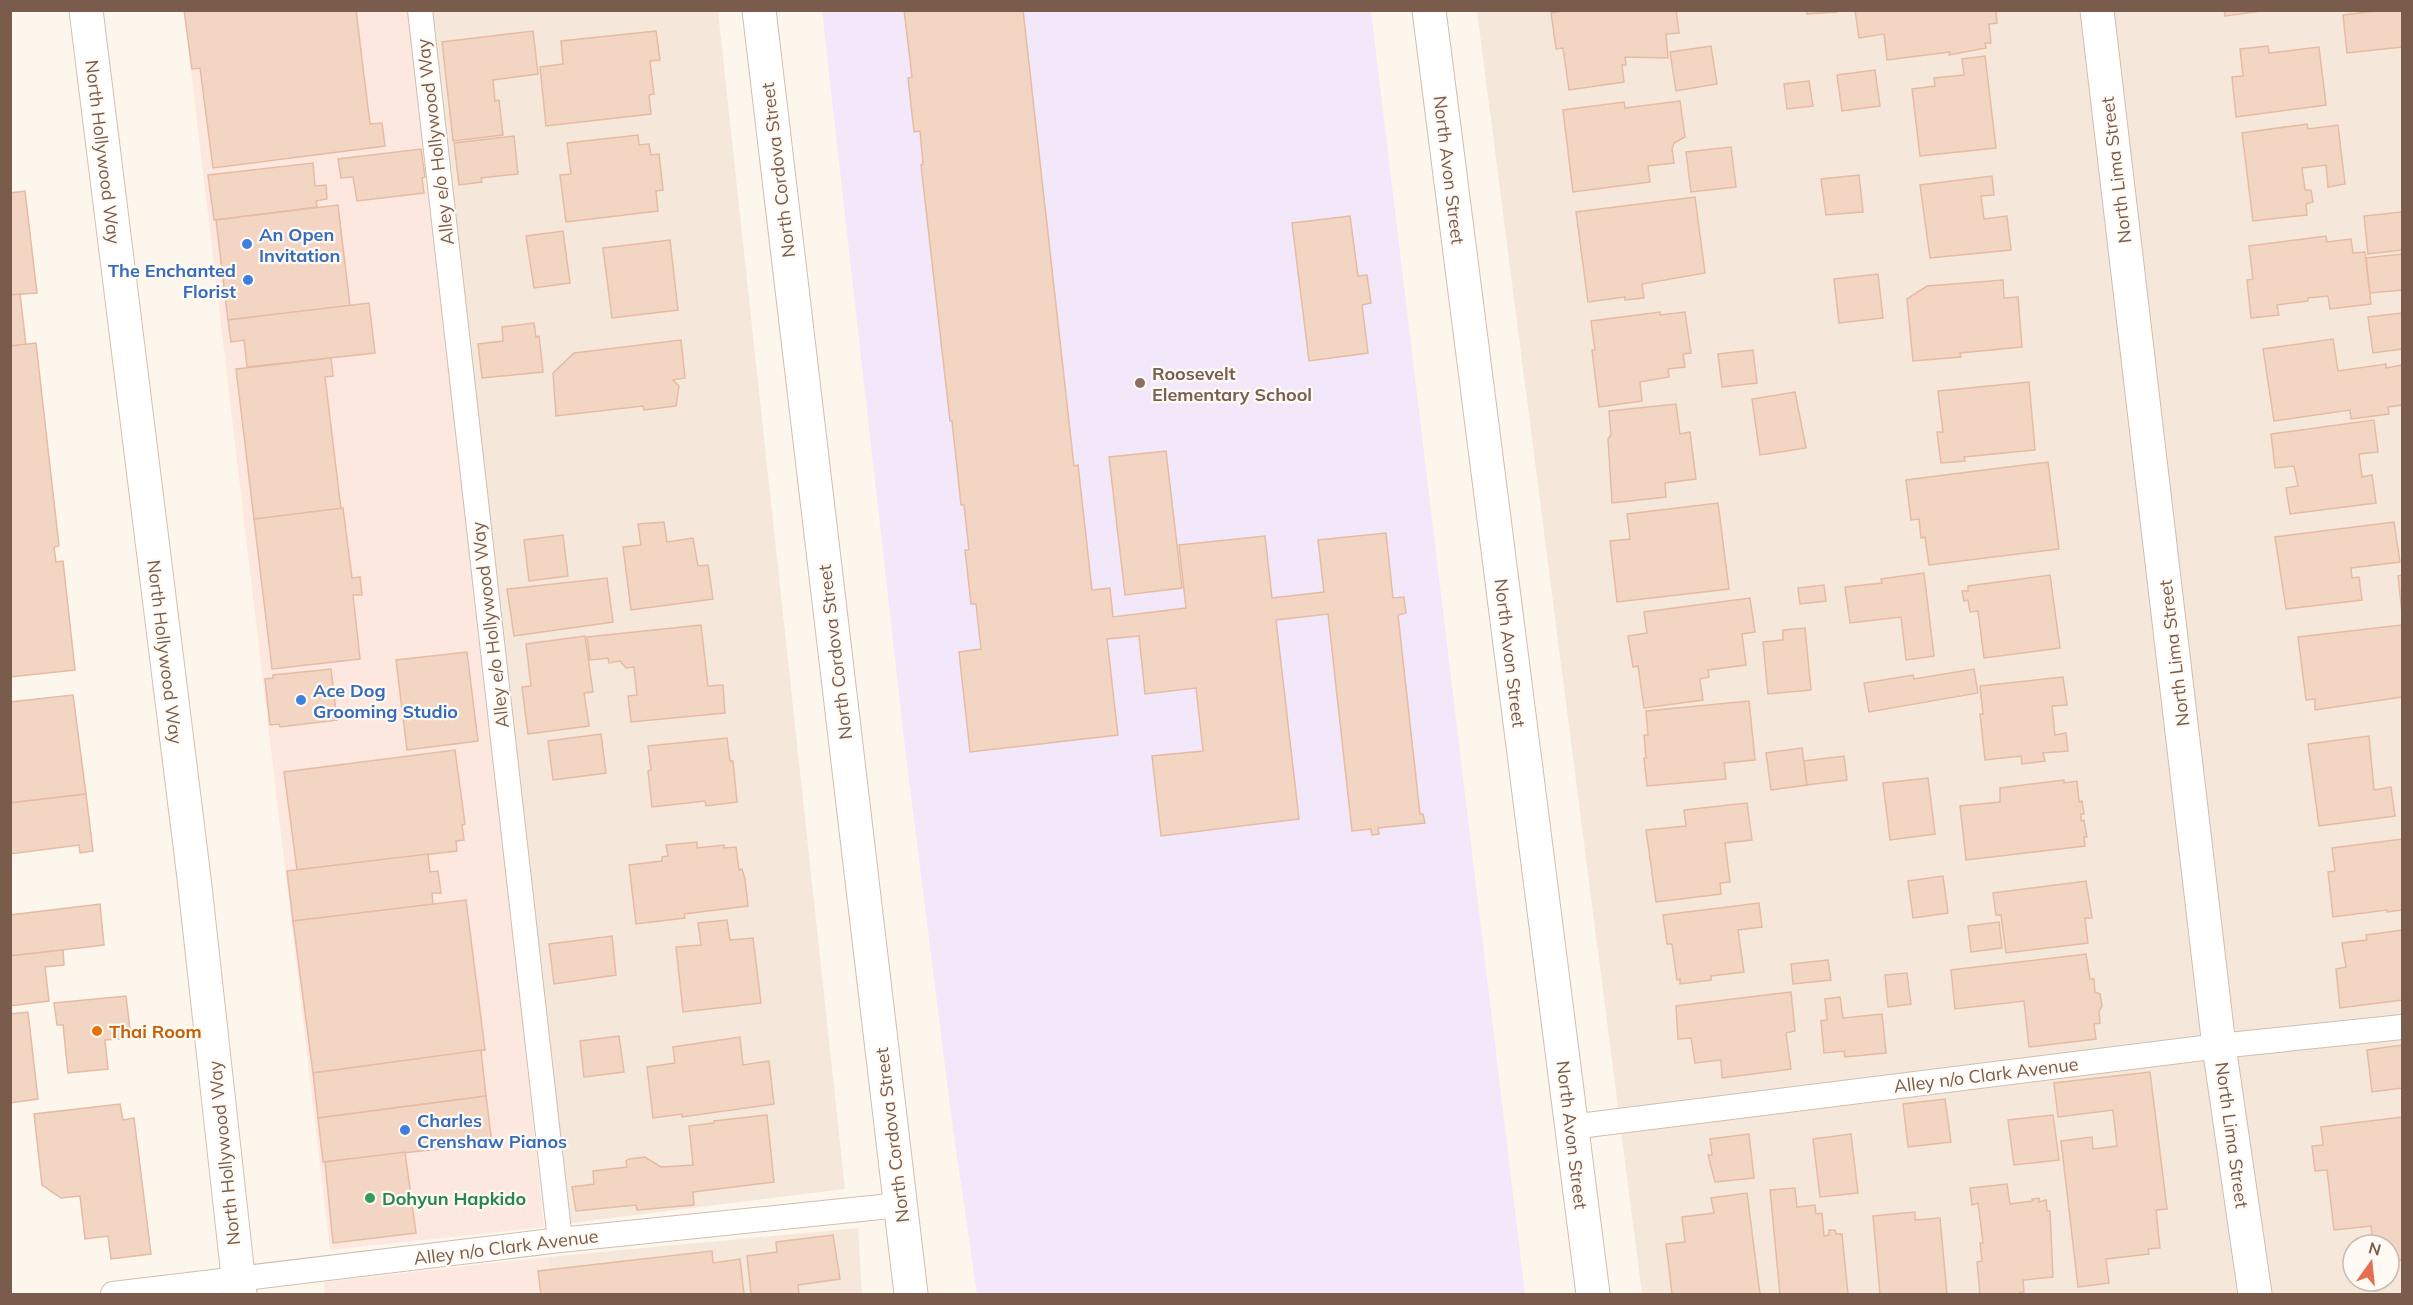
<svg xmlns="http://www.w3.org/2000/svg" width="2413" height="1305" font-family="Mulish,sans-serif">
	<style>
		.residential { fill: #f5e8da; fill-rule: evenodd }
		.commercial { fill: #fde8e0 }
		.education { fill: #f3e8fa }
		.building { fill: #f3d5c3; stroke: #e6bba3; stroke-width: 1.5 }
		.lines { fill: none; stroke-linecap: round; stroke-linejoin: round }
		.lane-casing { stroke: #d1beb0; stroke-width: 26 }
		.street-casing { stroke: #d1beb0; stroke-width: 35 }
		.secondary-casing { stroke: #d6c0b0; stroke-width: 35 }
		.lane { stroke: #fff; stroke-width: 24 }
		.street { stroke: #fff; stroke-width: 33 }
		.secondary { stroke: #fff; stroke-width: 33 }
		.shop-dot { fill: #3f7fe0; stroke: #fffaf3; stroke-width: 2 }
		.education-dot { fill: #8d6e63; stroke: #fffaf3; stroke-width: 2 }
		.food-dot { fill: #e8710a; stroke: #fffaf3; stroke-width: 2 }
		.leisure-dot { fill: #2e9e5b; stroke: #fffaf3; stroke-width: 2 }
		.labels { text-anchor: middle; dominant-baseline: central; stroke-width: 4.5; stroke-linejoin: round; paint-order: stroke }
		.street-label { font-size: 18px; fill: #7a5c4d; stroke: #fffaf3 }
		.shop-label { font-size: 18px; font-weight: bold; fill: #366cbe; stroke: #fffaf3; text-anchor: start }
		.education-label { font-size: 18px; font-weight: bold; fill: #785e54; stroke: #fffaf3; text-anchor: start }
		.food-label { font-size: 18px; font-weight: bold; fill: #c56008; stroke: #fffaf3; text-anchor: start }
		.leisure-label { font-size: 18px; font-weight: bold; fill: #27864d; stroke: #fffaf3; text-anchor: start }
	</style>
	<rect width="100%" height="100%" fill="#fdf6ec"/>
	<!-- residential -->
	<g class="residential">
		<path d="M422,11H718L845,1189L571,1223Z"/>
		<path d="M1477,11H2402V1294H1642ZM2353,1245H2389V1281H2353Z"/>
		<path d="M858,1228L862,1294H552L548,1257Z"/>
	</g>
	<!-- commercial -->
	<g class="commercial">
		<path d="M184,11H417L544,1227L330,1250Z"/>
		<path d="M548,1257L552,1294H325L324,1282Z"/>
	</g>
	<!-- education -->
	<path class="education" d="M822,11H1371L1525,1294H977L953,1129L906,756Z"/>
	<!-- building -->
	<g class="building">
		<path d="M184,10H356L370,124L382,123L385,146L213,168L200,68L192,69Z"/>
		<path d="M904,10H1023L1074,466L1078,465L1092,590L1110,588L1113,617L1186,608L1179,545L1265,536L1272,598L1324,592L1318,540L1386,533L1393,598L1404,597L1406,613L1398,615L1420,814H1423L1425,823L1378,828L1379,834L1372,835L1371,829L1352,831L1328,614L1276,620L1299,819L1161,836L1152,756L1203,751L1196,688L1145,694L1139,636L1107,639L1118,735L970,752L959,652L981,649L976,604H971L965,550H969L964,505H961L952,421H950L921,165L923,164L920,131L914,132L908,78L912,77Z"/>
		<path d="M1571,10H1676L1679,33L1666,34L1668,58L1625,57L1626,65H1622L1624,82L1569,90L1563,48L1556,49L1551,13Z"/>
		<path d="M1807,10H1837V12L1807,14Z"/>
		<path d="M1855,10H1996L1997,23L1989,24L1991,43H1985L1986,48L1949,55L1950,52L1887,60L1884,34L1859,38Z"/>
		<path d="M2224,10H2269L2225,16Z"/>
		<path d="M2384,10H2402V47L2347,53L2343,15Z"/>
		<path d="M533,31L538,74L493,80L495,101L499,100L503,135L453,141L442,42Z"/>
		<path d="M656,31L660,60L650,61L654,94L649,95L651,114L546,126L540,67L563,64L561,41Z"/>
		<path d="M1711,46L1717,84L1676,91L1670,52Z"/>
		<path d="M2268,46L2269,53L2319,47L2326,105L2236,117L2232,77L2243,76L2240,49Z"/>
		<path d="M1985,56L1996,148L1920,156L1912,89L1935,86L1934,78L1964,75L1962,59Z"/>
		<path d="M1875,70L1880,106L1842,111L1837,75Z"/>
		<path d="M1809,81L1813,106L1787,109L1784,84Z"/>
		<path d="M1680,101L1685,137L1674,143L1672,149L1674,163L1648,166L1650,182L1573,192L1563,110L1624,102L1625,108Z"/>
		<path d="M2307,124L2308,129L2338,125L2345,184L2328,187L2326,165L2302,168L2305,190H2311L2313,202L2306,204L2307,215L2253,221L2242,133Z"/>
		<path d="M638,135L639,145L649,144L651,155L659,154L663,190L656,191L658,211L566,222L560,175L571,174L567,143Z"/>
		<path d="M514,136L518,174L481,178L482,182L459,185L454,143Z"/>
		<path d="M1731,147L1736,187L1691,192L1686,152Z"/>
		<path d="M421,149L425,177L422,178L424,193L357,201L353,177L341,178L338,159Z"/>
		<path d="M313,163L315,186L326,185L327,199L316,201L317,207L214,220L208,175Z"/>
		<path d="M1859,175L1863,212L1826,215L1821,179Z"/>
		<path d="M1992,176L1994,195L1981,196L1984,219L2007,216L2011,250L1930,258L1920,185Z"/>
		<path d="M25,191L37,293L10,295V193Z"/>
		<path d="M1695,197L1705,273L1642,284L1644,298L1625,300V297L1588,302L1576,212Z"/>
		<path d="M338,205L350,306L228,320L216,220Z"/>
		<path d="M2402,212V250L2368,254L2364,216Z"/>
		<path d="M1350,216L1358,276L1367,275L1371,303L1362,305L1368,353L1309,361L1292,223Z"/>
		<path d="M563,231L570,283L534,288L526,236Z"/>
		<path d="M2326,236L2327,242L2351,239L2353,253L2365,252L2371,304L2330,309L2328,296L2308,298V301L2277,305L2279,315L2251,318L2247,280L2253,279L2249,246Z"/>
		<path d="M670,240L678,310L612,318L603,248Z"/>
		<path d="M2402,254V290L2370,293L2366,258Z"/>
		<path d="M1878,274L1883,318L1839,323L1834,279Z"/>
		<path d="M2003,280L2004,298L2018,297L2022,347L1960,353L1961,357L1913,361L1907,299L1927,286Z"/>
		<path d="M20,294L26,345L10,346V295Z"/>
		<path d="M369,303L375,353L247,367L244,340L231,342L228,320Z"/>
		<path d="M1660,312V315L1685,312L1691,353L1683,354L1685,367L1668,369L1669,377L1640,382L1642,401L1599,407L1592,350H1595L1591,321Z"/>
		<path d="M2402,313V349L2373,353L2368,317Z"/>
		<path d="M534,323L536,337L539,336L543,372L482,378L478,344L503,341L502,327Z"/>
		<path d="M2333,339L2338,371L2386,364V368L2402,365V405L2388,407L2389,414L2351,419L2350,410L2274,421L2263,349Z"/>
		<path d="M681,340L685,378L673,380L679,386L676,406L644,410L643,406L556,416L553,373L574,353Z"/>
		<path d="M36,343L59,546L54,547L56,562L63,561L75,670L10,677V346Z"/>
		<path d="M1753,350L1757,383L1722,387L1718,354Z"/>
		<path d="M331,358L333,376L325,377L341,509L254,519L236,369Z"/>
		<path d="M2029,382L2035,450L1964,457L1965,461L1941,463L1937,432H1943L1938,391Z"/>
		<path d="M1795,392L1806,448L1760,455L1752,399Z"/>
		<path d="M1676,404L1680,434L1690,432L1696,479L1665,483L1666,497L1612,503L1608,439L1611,435L1609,411Z"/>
		<path d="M2374,420L2378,452L2359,454L2362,477L2372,475L2376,503L2290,514L2286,488L2298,486L2294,466L2275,468L2271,434Z"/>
		<path d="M1166,451L1182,588L1125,595L1109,457Z"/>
		<path d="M2048,462L2059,549L1929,565L1925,537L1921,538L1919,519L1911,520L1906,480Z"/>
		<path d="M1718,503L1729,589L1617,602L1610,541L1630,539L1627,514Z"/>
		<path d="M343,508L352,578L360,577L362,595H353L360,659L272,669L254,519Z"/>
		<path d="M664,522L667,542L693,538L698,566L708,565L713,599L631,610L623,547L641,545L638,524Z"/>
		<path d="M2394,522L2400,562L2351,568L2352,578L2359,577L2362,600L2286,609L2275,537Z"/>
		<path d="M563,535L568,576L529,581L524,540Z"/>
		<path d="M1924,573L1934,656L1906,660L1901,617L1850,623L1845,587L1882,583L1881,579Z"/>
		<path d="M2050,575L2060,648L1984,658L1978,611L1970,612L1968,600L1964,601L1962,591H1968V586Z"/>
		<path d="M2402,575V613L2398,576Z"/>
		<path d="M607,578L613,622L514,636L507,589Z"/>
		<path d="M1824,585L1826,601L1800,604L1798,588Z"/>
		<path d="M1750,598L1755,632L1742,634L1746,665L1708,670L1709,677L1700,679L1703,700L1644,708L1638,666L1633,667L1628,636L1647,633L1644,612Z"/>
		<path d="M701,625L708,686L723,685L725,713L631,722L628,696L637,695L634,667L626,668L620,661L609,663L608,658L590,660L587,637Z"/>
		<path d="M2402,625V697L2315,710V699L2306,700L2298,637Z"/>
		<path d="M1805,628L1811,690L1768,694L1763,642L1783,640V630Z"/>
		<path d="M585,636L593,692L584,693L589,726L528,734L522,687L531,686L526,644Z"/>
		<path d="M467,652L478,741L407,750L396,660Z"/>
		<path d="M331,669L337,720L280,727L279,724L270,725L265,679L273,678V675Z"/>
		<path d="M1974,669L1978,693L1869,712L1864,683L1913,675L1914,679Z"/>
		<path d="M2063,677L2067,705L2052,706L2055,735L2066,733L2068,751L2043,753L2045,761L2022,764L2021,756L1985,760L1980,714H1983L1980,686Z"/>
		<path d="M73,695L86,794L10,803V702Z"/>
		<path d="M1749,701L1755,760L1724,763L1726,779L1647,786L1644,758H1646L1644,735H1648L1646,711Z"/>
		<path d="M601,734L606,773L553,780L548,741Z"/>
		<path d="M2369,736L2374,790L2391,787L2395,816L2319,826L2308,744Z"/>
		<path d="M727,738L730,761H733L737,802L706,806L705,801L652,807L648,771L651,770L648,746Z"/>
		<path d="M1802,748L1807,785L1771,790L1766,753Z"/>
		<path d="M455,750L465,824L462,825L464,840L456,841L457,851L297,870L284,772Z"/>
		<path d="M1844,756L1847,780L1807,785L1804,761Z"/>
		<path d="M1928,778L1935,834L1890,840L1883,783Z"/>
		<path d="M2064,780V783L2077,781L2079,802L2082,801L2084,814H2081V821L2084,820L2087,837H2084L2085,846L1966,860L1960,806L2000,802V788Z"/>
		<path d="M86,794L93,851L80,853L79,845L10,854V803Z"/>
		<path d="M1747,803L1752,840L1725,843L1730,882L1720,883L1721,894L1656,902L1646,830L1686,826L1684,810Z"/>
		<path d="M2402,839V910L2387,912V910L2333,917L2328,872L2335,871L2332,848Z"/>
		<path d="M697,842V848L724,845V848L736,847L739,870L742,869L745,879L748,906L684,914L685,918L636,924L629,865L662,861V857L668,856L666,845Z"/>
		<path d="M428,854L430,872L438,871L441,893H432L433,905L293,921L287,871Z"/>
		<path d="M1943,876L1948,913L1913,918L1908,881Z"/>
		<path d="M2086,881L2092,918H2085L2088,943L2006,953L2001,915H1996L1993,893Z"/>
		<path d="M466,900L485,1050L313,1073L293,921Z"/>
		<path d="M1759,903L1762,927L1738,930L1744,972L1711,976V980L1680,984V979L1677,980L1672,944H1667L1663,915Z"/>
		<path d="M100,904L104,945L10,956V915Z"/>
		<path d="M727,920L730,940L753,938L761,1003L683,1012L676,947L701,945L698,923Z"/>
		<path d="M1999,922L2002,948L1971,952L1968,926Z"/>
		<path d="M2402,930V1000L2340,1008L2336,969L2346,967L2342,943L2367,940L2366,935Z"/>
		<path d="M612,936L616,975L554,984L549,944Z"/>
		<path d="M63,950L64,965L45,967L49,1001L10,1006V956Z"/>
		<path d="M2086,954L2090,979H2094L2095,992L2100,994L2102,1006L2099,1011L2100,1023L2094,1024L2096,1039L2029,1047L2024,1001L1955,1009L1951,970Z"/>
		<path d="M1828,960L1831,980L1793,984L1791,964Z"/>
		<path d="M1907,973L1911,1004L1888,1007L1885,975Z"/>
		<path d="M1791,992L1795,1031L1786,1033L1791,1069L1722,1078L1721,1060L1695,1063L1691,1038L1678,1039L1676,1006Z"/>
		<path d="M126,996L131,1038L105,1040L108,1069L68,1073L63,1025H57L54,1003Z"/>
		<path d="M1840,997L1843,1018L1882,1014L1886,1053L1845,1057L1844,1051L1824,1053L1821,1021L1827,1020L1825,999Z"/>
		<path d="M28,1012L38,1099L10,1103V1014Z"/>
		<path d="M619,1036L624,1072L584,1077L580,1041Z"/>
		<path d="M740,1037L743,1065L769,1061L774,1104L682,1117V1114L653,1118L647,1067L675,1063L673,1047Z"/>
		<path d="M2402,1045V1088L2372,1092L2367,1050Z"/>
		<path d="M481,1050L486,1096L318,1118L313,1073Z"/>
		<path d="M2150,1072L2167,1209L2156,1210L2160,1248L2148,1249L2149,1254L2106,1259L2109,1283L2078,1287L2061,1141L2092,1137L2093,1149L2117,1146L2113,1110L2058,1117L2054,1083Z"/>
		<path d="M486,1096L492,1143L323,1162L318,1118Z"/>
		<path d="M1945,1099L1951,1142L1908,1147L1903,1104Z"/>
		<path d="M120,1104L123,1120L134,1118L151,1254L111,1259L108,1236L85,1239L80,1196L61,1198L42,1185L34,1114Z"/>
		<path d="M767,1115L774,1182L693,1192L694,1205L637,1210L636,1205L576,1211L572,1187L594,1184L593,1171L627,1167L626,1161L629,1159L645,1157L661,1167L693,1165L689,1126L714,1123V1121Z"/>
		<path d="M2053,1115L2059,1160L2014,1165L2008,1120Z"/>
		<path d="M2402,1117V1260L2389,1262V1245H2373L2371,1226L2334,1230L2327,1170L2315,1171L2312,1146L2323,1145L2321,1127Z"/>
		<path d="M1749,1134L1754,1178L1715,1182L1708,1155H1712L1710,1139Z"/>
		<path d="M1851,1134L1858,1193L1820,1197L1813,1139Z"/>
		<path d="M405,1152L416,1233L333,1243L325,1162Z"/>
		<path d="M2007,1184L2010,1204L2033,1201L2032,1199L2039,1198V1202L2046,1200L2047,1211H2050L2053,1277L2023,1280L2024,1292L2014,1294H1980L1977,1262L1982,1261L1980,1243H1983L1978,1203L1972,1205L1970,1188Z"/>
		<path d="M1795,1188L1797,1207L1815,1205L1816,1214L1822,1213L1824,1236L1829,1235V1230H1835L1836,1234H1842L1848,1294H1780L1770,1190Z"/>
		<path d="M1747,1193L1760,1294H1672L1666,1244L1685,1242L1682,1217L1714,1213L1711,1198Z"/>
		<path d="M1915,1212V1220L1940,1218L1947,1294H1880L1873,1216Z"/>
		<path d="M833,1235L840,1279L798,1285L799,1294H751L747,1256L777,1252L776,1242Z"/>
		<path d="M712,1251L713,1263L740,1259L744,1294H541L538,1271Z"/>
	</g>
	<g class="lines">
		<!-- lane casing -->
		<g class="lane-casing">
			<g id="lane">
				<path d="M420,10L560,1240"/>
				<path d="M1571,1127L2219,1046L2402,1027"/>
				<path d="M113,1294L560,1240L900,1205"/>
			</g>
		</g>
		<!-- street casing -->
		<g class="street-casing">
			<g id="street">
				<path d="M759,10L911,1294"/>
				<path d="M1429,10L1593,1294"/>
				<path d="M2097,10L2219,1046L2255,1294"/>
			</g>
		</g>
		<!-- secondary casing -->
		<g class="secondary-casing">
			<path id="secondary" d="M86,10L194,878L240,1294"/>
		</g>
		<!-- lane -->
		<use href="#lane" class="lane"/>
		<!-- street -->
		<use href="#street" class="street"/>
		<!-- secondary -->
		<use href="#secondary" class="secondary"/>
	</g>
	<!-- markers -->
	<g class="shop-dot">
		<circle cx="247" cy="244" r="6"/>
		<circle cx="248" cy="280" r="6"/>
		<circle cx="301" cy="700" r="6"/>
		<circle cx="405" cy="1130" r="6"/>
	</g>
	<circle class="education-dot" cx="1140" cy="383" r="6"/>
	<circle class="food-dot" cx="97" cy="1031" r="6"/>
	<circle class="leisure-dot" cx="370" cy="1198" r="6"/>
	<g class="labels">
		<!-- street labels -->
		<g class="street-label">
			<text transform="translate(435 142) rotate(-97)">Alley e/o Hollywood Way</text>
			<text transform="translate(103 152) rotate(83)">North Hollywood Way</text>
			<text transform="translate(778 170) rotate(-97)">North Cordova Street</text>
			<text transform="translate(1449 170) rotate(83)">North Avon Street</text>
			<text transform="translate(2116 170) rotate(-97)">North Lima Street</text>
			<text transform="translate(490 625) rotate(-97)">Alley e/o Hollywood Way</text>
			<text transform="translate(165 652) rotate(83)">North Hollywood Way</text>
			<text transform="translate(835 652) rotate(-97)">North Cordova Street</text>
			<text transform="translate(1510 653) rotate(83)">North Avon Street</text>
			<text transform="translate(2174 653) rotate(-97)">North Lima Street</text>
			<text transform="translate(1986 1075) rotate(-7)">Alley n/o Clark Avenue</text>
			<text transform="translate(892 1135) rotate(-97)">North Cordova Street</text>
			<text transform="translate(1572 1135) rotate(83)">North Avon Street</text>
			<text transform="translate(2232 1135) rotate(82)">North Lima Street</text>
			<text transform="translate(224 1153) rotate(-96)">North Hollywood Way</text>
			<text transform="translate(506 1247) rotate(-7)">Alley n/o Clark Avenue</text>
		</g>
		<!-- shop labels -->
		<g class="shop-label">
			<text x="259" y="234">An Open<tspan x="259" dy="21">Invitation</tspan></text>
			<text x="236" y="270" text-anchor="end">The Enchanted<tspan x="236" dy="21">Florist</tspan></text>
			<text x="313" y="690">Ace Dog<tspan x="313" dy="21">Grooming Studio</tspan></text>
			<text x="417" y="1120">Charles<tspan x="417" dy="21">Crenshaw Pianos</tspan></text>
		</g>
		<!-- education labels -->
		<g class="education-label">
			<text x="1152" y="373">Roosevelt<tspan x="1152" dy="21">Elementary School</tspan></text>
		</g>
		<!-- food labels -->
		<g class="food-label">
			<text x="109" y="1031">Thai Room</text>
		</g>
		<!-- leisure labels -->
		<g class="leisure-label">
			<text x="382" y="1198">Dohyun Hapkido</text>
		</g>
	</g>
	<!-- border -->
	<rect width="2413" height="1305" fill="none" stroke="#7a5c4d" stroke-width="24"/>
	<!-- north arrow -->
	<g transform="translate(2371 1263) rotate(15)"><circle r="28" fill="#fffaf3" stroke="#cabbb1" stroke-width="1.5"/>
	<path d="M0-4.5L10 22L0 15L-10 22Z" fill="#e76f51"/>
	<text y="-9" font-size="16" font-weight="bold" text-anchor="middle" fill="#7a5c4d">N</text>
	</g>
</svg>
